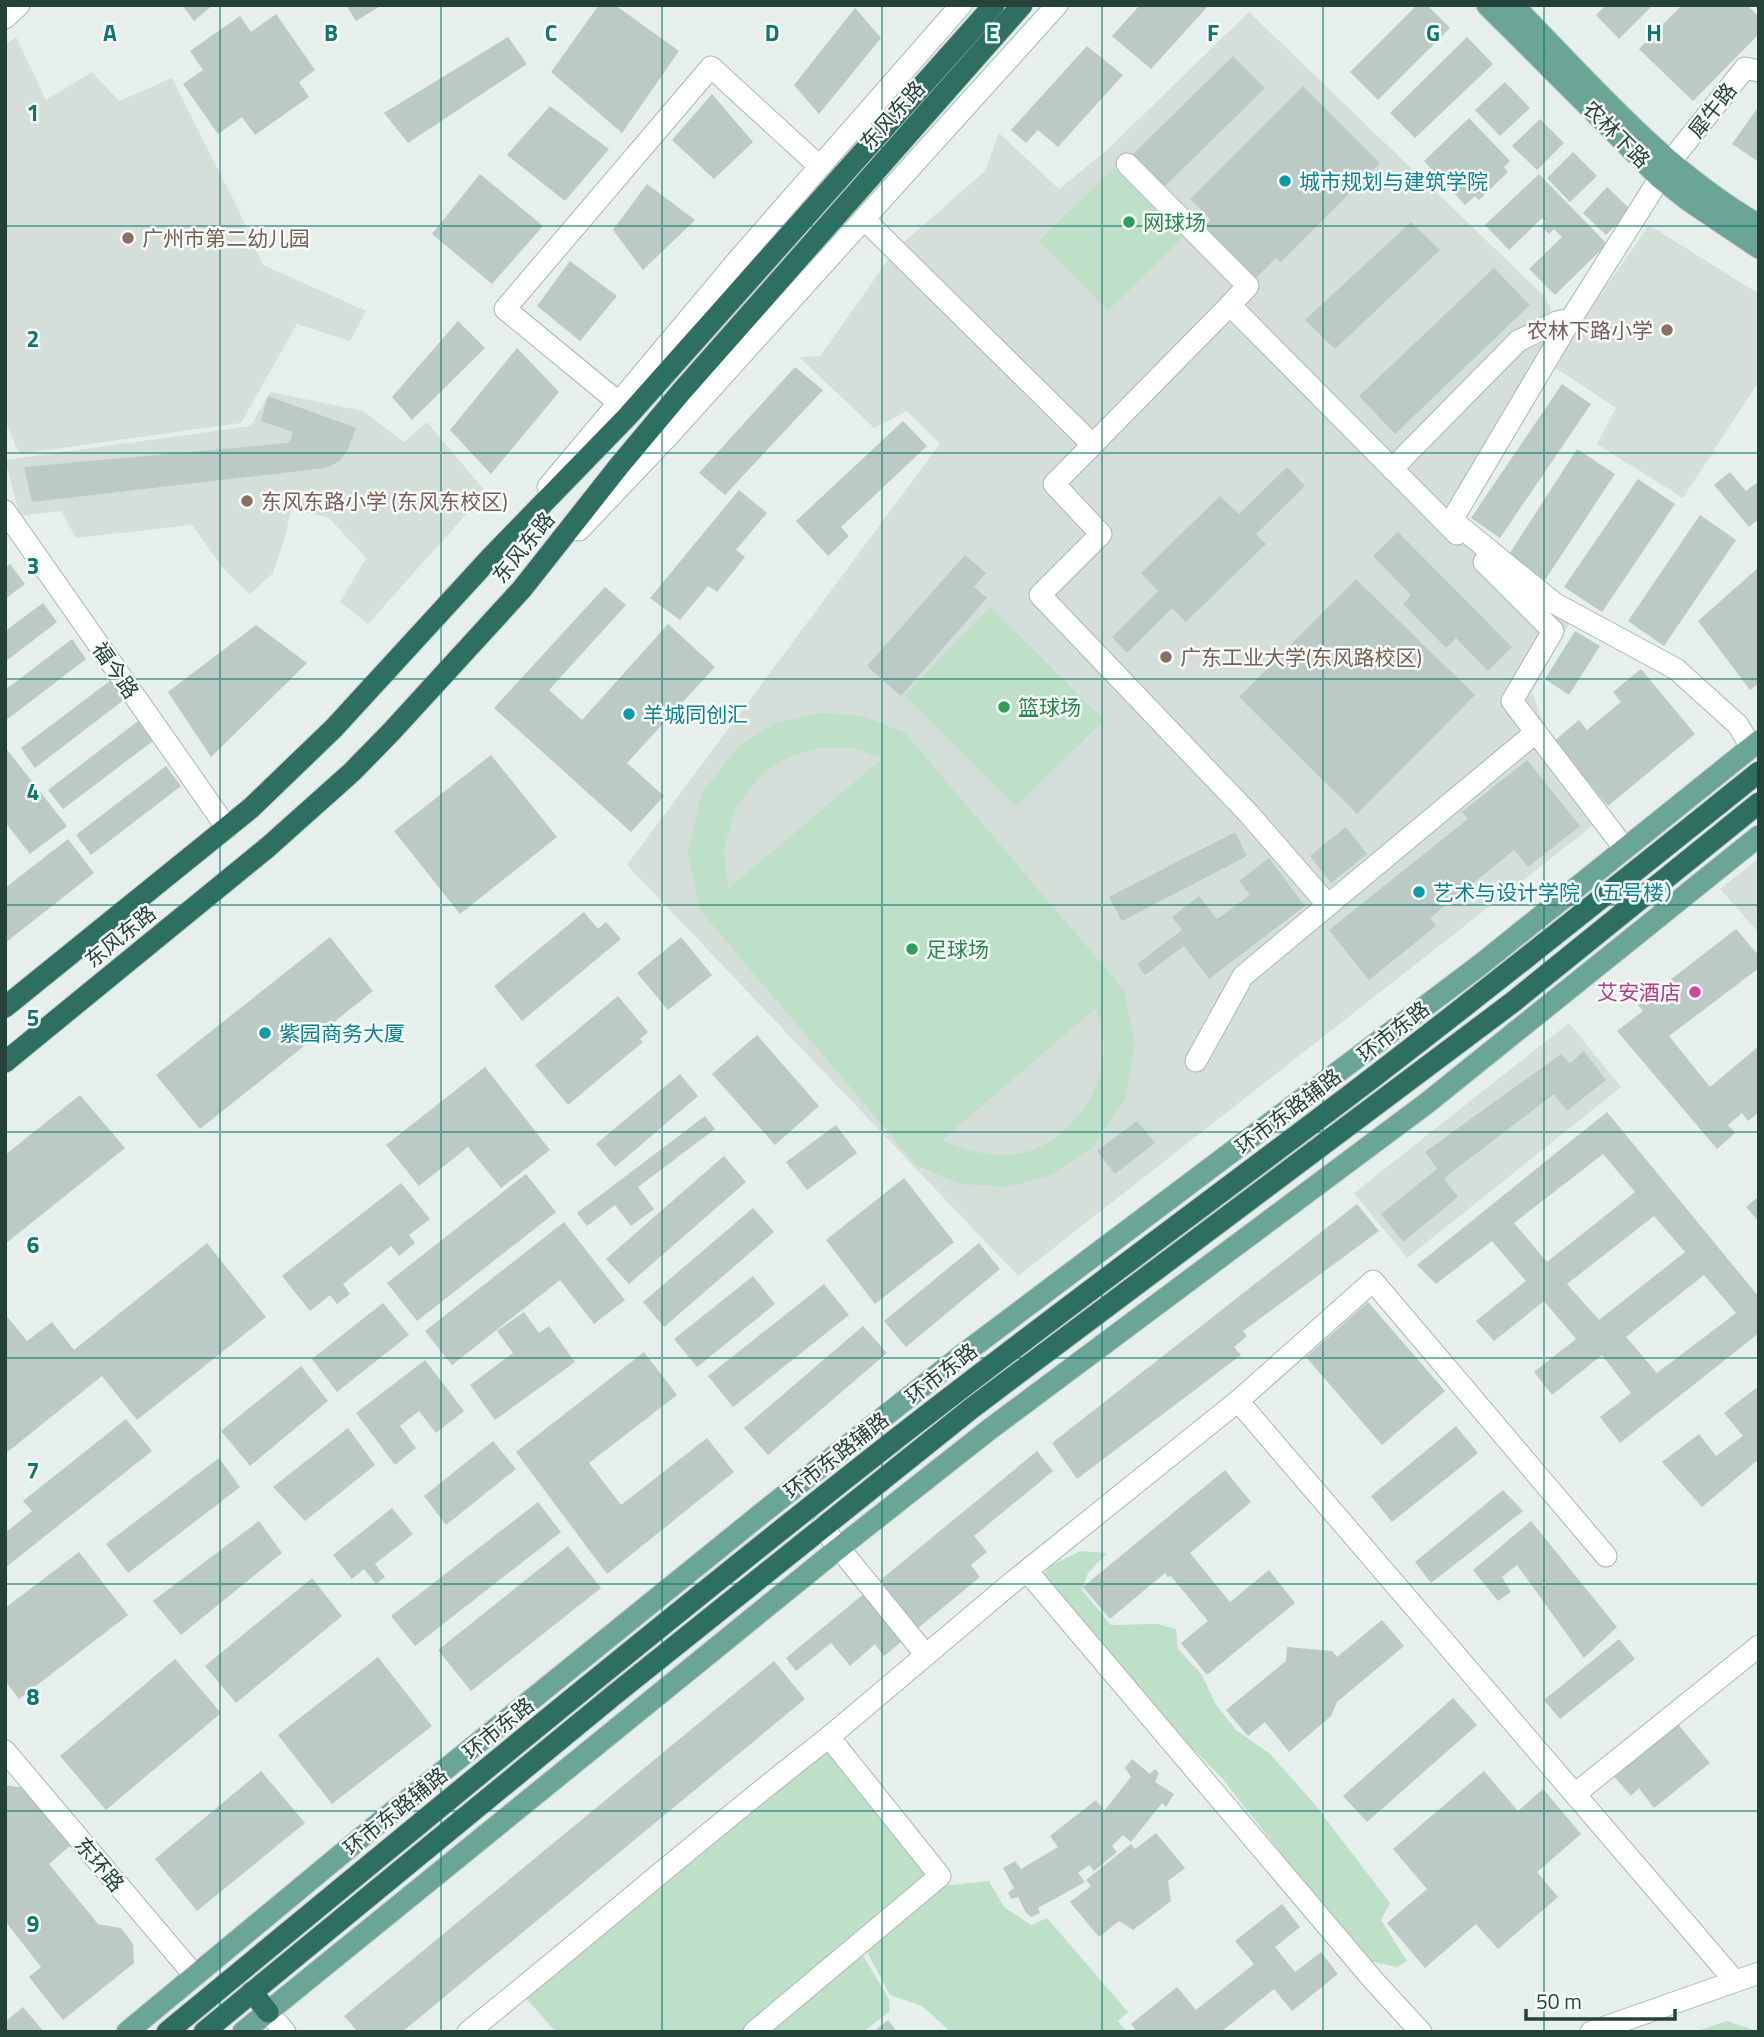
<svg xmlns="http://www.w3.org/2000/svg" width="1764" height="2037" font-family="'Titillium Web','Noto Sans SC',sans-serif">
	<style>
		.built { fill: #d4dfda }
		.green { fill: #bfe0c8; fill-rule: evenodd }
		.building { fill: #bbcac4; fill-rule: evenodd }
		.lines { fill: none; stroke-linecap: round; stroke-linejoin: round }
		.minor-casing { stroke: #a8b8b2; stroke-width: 23 }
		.major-casing { stroke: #c2cac8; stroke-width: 23 }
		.highway-casing { stroke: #c2cac8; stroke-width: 23 }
		.minor { stroke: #fff; stroke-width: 21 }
		.major { stroke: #6aa596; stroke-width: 21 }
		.highway { stroke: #2f6f62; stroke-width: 21 }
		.grid { fill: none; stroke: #0f766e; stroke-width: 2; stroke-opacity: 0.55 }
		.culture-dot { fill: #0f9aa8; stroke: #f7fbf9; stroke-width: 2.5 }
		.leisure-dot { fill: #2e9e5b; stroke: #f7fbf9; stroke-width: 2.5 }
		.education-dot { fill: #8d6e63; stroke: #f7fbf9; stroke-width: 2.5 }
		.hotel-dot { fill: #d1479c; stroke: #f7fbf9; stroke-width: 2.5 }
		.labels { text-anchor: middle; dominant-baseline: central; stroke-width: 5; stroke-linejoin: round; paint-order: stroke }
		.street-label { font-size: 21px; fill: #24423a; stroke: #f7fbf9 }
		.culture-label { font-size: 21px; fill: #0d838f; stroke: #f7fbf9; text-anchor: start }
		.leisure-label { font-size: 21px; fill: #27864d; stroke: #f7fbf9; text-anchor: start }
		.education-label { font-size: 21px; fill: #785e54; stroke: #f7fbf9; text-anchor: start }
		.hotel-label { font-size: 21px; fill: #b23c85; stroke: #f7fbf9; text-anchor: end }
		.grid-label { font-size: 23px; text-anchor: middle; font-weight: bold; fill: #0f766e; stroke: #f7fbf9; stroke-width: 5; stroke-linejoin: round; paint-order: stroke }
	</style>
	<rect width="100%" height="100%" fill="#e6efeb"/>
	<!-- built -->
	<g class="built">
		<path d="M1249,12L1545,297L1557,322L1444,517L1570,622L1532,692L1548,736L1610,812L1018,1276L627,865L940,444L907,411L874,428L799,357L820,356L895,250L985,171L999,133L1059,189L1107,150Z"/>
		<path d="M16,37L46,100L92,72L119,101L172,78L239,211L263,265L366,311L350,341L297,324L241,423L19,454L5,420V45Z"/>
		<path d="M1649,225L1759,294V381L1683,498L1597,444L1616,408L1551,365Z"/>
		<path d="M270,392L363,411L404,442L427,422L486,492L368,624L340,602L366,558L328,517L291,510L285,537L273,573L250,594L226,572L192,525L76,538L61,511L20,516L5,460L251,426Z"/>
		<path d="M1759,858V933L1720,889Z"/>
		<path d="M1569,1023L1621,1087L1407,1258L1354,1193Z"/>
	</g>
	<!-- green -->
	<g class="green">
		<path d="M1114,168L1183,237L1108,311L1039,241Z"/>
		<path d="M990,607L1104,720L1016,806L905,695Z"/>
		<path d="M820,713L864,716L905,733L1124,990L1135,1045L1125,1100L1093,1147L1054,1174L1008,1187L961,1184L917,1166L699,909L688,851L702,793L738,747L776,723ZM820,748H852L883,758L728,889L724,848L736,807L762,774L789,757ZM1096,1008C1100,1019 1105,1038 1104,1050C1102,1101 1058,1154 1005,1155C981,1155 963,1149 942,1140Z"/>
		<path d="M1081,1551L1107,1553L1088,1573L1082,1590L1111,1625L1157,1624L1176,1629L1178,1649L1202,1675L1215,1703L1236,1730L1270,1754L1312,1801L1390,1903L1381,1920L1407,1961L1397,1967L1364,1960L1222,1778L1135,1691L1043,1575L1050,1566Z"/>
		<path d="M824,1748L929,1875L740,2032H556L524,1996Z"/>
		<path d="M989,1881L1004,1907L1031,1925L1047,1918L1128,2012L1118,2021L1127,2032H951L922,2006L890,1995L866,1950L942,1886Z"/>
		<path d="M861,1952L889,1999L890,2011L863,2032H764Z"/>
		<path d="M1727,2021L1759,2032H1695Z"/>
	</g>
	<!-- building -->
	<g class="building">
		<path d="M182,5H213L194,21Z"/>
		<path d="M346,5H382L356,21Z"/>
		<path d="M599,5H615L679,51L622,133L551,72Z"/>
		<path d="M1140,5H1209L1151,69L1112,36Z"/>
		<path d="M1417,5H1427L1450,28L1378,100L1350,72Z"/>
		<path d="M1606,5H1653L1619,39L1596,15Z"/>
		<path d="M1682,5H1747L1759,17V34L1693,101L1639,49Z"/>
		<path d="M855,8L881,38L819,114L794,85Z"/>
		<path d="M276,14L315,70L299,82L309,97L255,135L242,117L218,134L183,84L203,70L190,51L240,16L251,32Z"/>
		<path d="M508,37L527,64L408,143L384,113Z"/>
		<path d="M1467,37L1493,64L1415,138L1390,113Z"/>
		<path d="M1087,46L1123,75L1058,147L1038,130L1026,143L1011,130Z"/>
		<path d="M1233,56L1265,88L1160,191L1128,159Z"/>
		<path d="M1505,82L1530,108L1500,136L1475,110Z"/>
		<path d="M1303,86L1380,163L1280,263L1276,258L1254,280L1202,228L1211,220L1190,199Z"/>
		<path d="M712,94L753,142L714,179L672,140Z"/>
		<path d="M550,106L609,149L565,201L507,155Z"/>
		<path d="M1759,106V162L1732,144Z"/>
		<path d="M1469,118L1510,161L1504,167L1508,172L1479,200L1475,196L1465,205L1424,161Z"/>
		<path d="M1540,119L1564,143L1537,170L1512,146Z"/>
		<path d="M1573,152L1597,176L1570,202L1547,178Z"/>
		<path d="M480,174L543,226L492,284L432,234Z"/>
		<path d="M1539,174L1607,244L1555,295L1529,269L1562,237L1554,229L1549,234L1541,226L1546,222L1542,218L1509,250L1485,225Z"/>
		<path d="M647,184L695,220L643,270L613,230Z"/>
		<path d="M1607,187L1631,210L1606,235L1583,213Z"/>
		<path d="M1411,222L1440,250L1335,349L1305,320Z"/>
		<path d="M570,261L617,296L580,341L537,306Z"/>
		<path d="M1494,268L1530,305L1395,434L1359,396Z"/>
		<path d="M458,321L485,348L412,420L392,397Z"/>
		<path d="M517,348L559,392L491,474L450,430Z"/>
		<path d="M795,367L823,390L725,495L699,473Z"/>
		<path d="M1562,384L1591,404L1500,538L1471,518Z"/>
		<path d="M268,396L356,428L348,449L340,461L325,468L32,502L24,467L289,443L293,432L261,421Z"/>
		<path d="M903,421L927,446L841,527L849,536L828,556L796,521Z"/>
		<path d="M1577,449L1615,474L1545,580L1508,556Z"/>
		<path d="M1287,467L1305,486L1256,534L1266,544L1186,622L1172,608L1127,653L1112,637L1158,591L1141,573L1220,496L1239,514Z"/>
		<path d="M1730,472L1746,491L1759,481V519L1749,527L1714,485Z"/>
		<path d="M1638,479L1675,504L1602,612L1564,587Z"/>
		<path d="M739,490L767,513L736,550L745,557L717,592L708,586L680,620L650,598Z"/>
		<path d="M1700,515L1736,540L1664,646L1628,621Z"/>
		<path d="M1398,532L1512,647L1488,671L1456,638L1446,648L1403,604L1411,595L1373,556Z"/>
		<path d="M965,555L986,573L974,587L987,598L901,696L867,666Z"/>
		<path d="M10,564L25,584L5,599V568Z"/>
		<path d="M1759,567V683L1750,690L1698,621Z"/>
		<path d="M1356,579L1475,695L1357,814L1239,697Z"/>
		<path d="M605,587L626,605L549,690L582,720L668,624L715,667L627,763L664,796L631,832L494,708Z"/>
		<path d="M43,603L57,622L5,662V631Z"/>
		<path d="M256,625L307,663L211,757L168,692Z"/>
		<path d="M1575,631L1600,646L1569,695L1545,679Z"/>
		<path d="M72,639L86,659L5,721V690Z"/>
		<path d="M1641,669L1695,734L1608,806L1554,741L1579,720L1587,730L1621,702L1613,692Z"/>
		<path d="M111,680L125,699L35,768L21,748Z"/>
		<path d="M138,721L153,741L63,809L48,790Z"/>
		<path d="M5,747L67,826L30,854L5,822Z"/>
		<path d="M491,755L557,837L460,914L394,831Z"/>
		<path d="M1527,760L1580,826L1528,867L1514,850L1430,918L1436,926L1369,980L1329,930L1468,819L1462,812Z"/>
		<path d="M166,766L181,786L91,855L76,835Z"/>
		<path d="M1346,827L1367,854L1331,883L1310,856Z"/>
		<path d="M1235,832L1247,856L1122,921L1109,897Z"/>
		<path d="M68,839L94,873L5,943V888Z"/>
		<path d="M1269,858L1305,906L1209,979L1184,946L1145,975L1137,964L1182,930L1172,917L1199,896L1217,919L1250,895L1239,881Z"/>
		<path d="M584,912L598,929L606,922L621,939L522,1021L494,986Z"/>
		<path d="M1736,929L1759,956V968L1669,1036L1710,1087L1759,1046V1112L1748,1121L1742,1113L1728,1125L1735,1133L1717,1149L1617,1031L1643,1011L1638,1005Z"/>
		<path d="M330,937L373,991L200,1129L156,1075Z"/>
		<path d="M681,937L712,975L668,1010L637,973Z"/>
		<path d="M618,996L648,1032L640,1039L643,1042L568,1105L535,1065Z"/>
		<path d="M757,1035L819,1106L775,1145L712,1074Z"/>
		<path d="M1584,1051L1606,1080L1567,1111L1554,1094L1444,1178L1458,1197L1403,1242L1381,1214L1437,1169L1425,1152L1561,1054L1570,1063Z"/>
		<path d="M485,1067L550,1150L501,1188L468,1147L419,1186L386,1145Z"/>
		<path d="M680,1074L698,1096L615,1167L596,1144Z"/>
		<path d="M80,1095L125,1148L5,1244V1155Z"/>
		<path d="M1607,1112L1759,1297V1333L1620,1443L1600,1417L1631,1393L1602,1355L1552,1395L1534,1372L1576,1339L1544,1301L1494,1341L1476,1321L1526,1281L1492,1241L1436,1284L1417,1265ZM1603,1154L1635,1192L1547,1262L1514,1223ZM1654,1216L1685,1252L1599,1320L1567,1284ZM1704,1275L1736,1313L1657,1373L1626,1337Z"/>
		<path d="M705,1116L715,1129L638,1187L654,1209L631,1226L615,1205L587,1226L577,1213Z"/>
		<path d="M1137,1121L1155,1143L1115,1174L1097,1151Z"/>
		<path d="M836,1125L857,1153L807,1190L786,1162Z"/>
		<path d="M724,1156L746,1182L629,1284L606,1259Z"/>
		<path d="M526,1174L556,1212L417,1321L387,1283Z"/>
		<path d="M904,1178L954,1242L875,1304L826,1240Z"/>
		<path d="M401,1183L430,1219L409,1235L415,1243L399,1256L391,1246L343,1284L350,1294L337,1304L330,1295L310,1311L282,1276Z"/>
		<path d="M1759,1196V1222L1746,1207Z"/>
		<path d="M1357,1204L1379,1231L1243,1331L1247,1336L1234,1347L1241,1355L1077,1479L1052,1443Z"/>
		<path d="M753,1208L774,1232L664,1327L643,1302Z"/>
		<path d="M564,1222L625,1300L594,1324L560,1280L452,1365L425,1331Z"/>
		<path d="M207,1243L266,1317L137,1420L102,1376L5,1454V1314L27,1341L52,1322L74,1350Z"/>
		<path d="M979,1243L1000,1269L906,1347L884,1321Z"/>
		<path d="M753,1276L775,1304L697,1367L674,1339Z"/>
		<path d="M824,1284L849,1315L733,1407L708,1376Z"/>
		<path d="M1368,1302L1445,1391L1382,1445L1306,1357Z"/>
		<path d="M383,1303L409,1335L337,1392L312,1359Z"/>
		<path d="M524,1312L539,1333L549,1326L575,1362L495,1420L470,1385L513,1353L497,1331Z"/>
		<path d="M863,1326L887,1353L768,1455L744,1428Z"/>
		<path d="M644,1352L677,1395L589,1463L621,1505L707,1438L734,1472L607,1574L516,1452Z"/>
		<path d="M425,1360L464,1411L436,1433L419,1411L400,1426L416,1448L395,1465L356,1413Z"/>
		<path d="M301,1366L328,1401L250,1466L221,1431Z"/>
		<path d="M1756,1388L1759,1392V1459L1702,1507L1662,1462L1699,1434L1716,1456L1743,1436L1724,1413Z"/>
		<path d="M126,1419L152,1451L5,1568V1533L32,1511L23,1501Z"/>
		<path d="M1456,1426L1478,1453L1392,1522L1371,1496Z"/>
		<path d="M348,1428L375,1465L305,1521L273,1487Z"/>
		<path d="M493,1441L516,1469L446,1525L424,1496Z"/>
		<path d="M1037,1451L1053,1471L974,1536L987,1552L971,1565L980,1577L884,1656L875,1644L850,1666L831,1643L796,1671L786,1658Z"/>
		<path d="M219,1458L240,1487L128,1573L106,1544Z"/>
		<path d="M1225,1470L1251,1502L1190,1553L1230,1602L1269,1570L1295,1603L1207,1675L1181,1643L1208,1621L1170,1575L1168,1578L1165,1573L1110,1619L1083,1587Z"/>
		<path d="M1503,1490L1523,1511L1431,1583L1415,1562Z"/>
		<path d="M538,1502L561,1532L415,1646L391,1616Z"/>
		<path d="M392,1508L413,1534L375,1564L385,1577L376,1584L364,1569L352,1579L333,1555Z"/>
		<path d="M259,1521L282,1553L181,1635L153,1601Z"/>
		<path d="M1531,1521L1617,1627L1584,1658L1517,1565L1502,1577L1511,1592L1498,1601L1473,1570Z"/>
		<path d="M568,1546L601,1588L471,1691L438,1650Z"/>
		<path d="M79,1552L128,1615L19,1699L5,1681V1608Z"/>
		<path d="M312,1578L342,1616L236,1703L205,1666Z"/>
		<path d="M1382,1620L1404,1646L1337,1702L1331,1716L1289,1752L1265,1722L1248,1736L1226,1710L1286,1661L1287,1647L1332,1651L1337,1657Z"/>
		<path d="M1619,1639L1635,1659L1560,1719L1544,1700Z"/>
		<path d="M378,1657L432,1726L332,1804L278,1735Z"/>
		<path d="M175,1659L221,1713L106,1810L60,1756Z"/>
		<path d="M774,1661L805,1699L402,2032H358L344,2016Z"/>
		<path d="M1453,1698L1477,1725L1367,1822L1343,1796Z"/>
		<path d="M1677,1723L1710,1763L1654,1808L1639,1788L1631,1796L1613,1775Z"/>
		<path d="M1132,1759L1150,1774L1155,1769L1159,1773L1155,1782L1174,1794L1166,1807L1162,1803L1131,1842L1123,1835L1112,1846L1117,1852L1094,1871L1089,1865L1078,1873L1085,1882L1038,1908L1040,1913L1031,1917L1026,1913L1018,1897L1011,1899L1008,1893L1014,1888L1003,1868L1015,1861L1021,1869L1058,1847L1050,1836L1096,1800L1104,1811L1131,1777L1125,1768Z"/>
		<path d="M261,1771L305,1823L197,1911L155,1859Z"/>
		<path d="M1484,1771L1518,1811L1543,1789L1581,1834L1537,1872L1558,1897L1498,1949L1476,1924L1425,1968L1387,1923L1427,1889L1393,1849Z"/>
		<path d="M5,1785L25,1788L71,1845L49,1864L98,1924L121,1928L133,1944L134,1963L63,2020L29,1977L41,1967L5,1921Z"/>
		<path d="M1156,1833L1185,1868L1168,1881L1171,1901L1133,1930L1119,1921L1099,1937L1070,1902L1091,1886L1086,1880L1131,1844L1135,1849Z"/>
		<path d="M1282,1904L1300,1927L1275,1947L1295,1972L1321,1952L1338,1974L1292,2011L1274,1989L1221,2032H1137L1131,2024L1177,1987L1196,2010L1254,1964L1235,1941Z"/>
		<path d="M23,2007L44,2032H5V2022Z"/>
		<path d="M888,2020L897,2032H873Z"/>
	</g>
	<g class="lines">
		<!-- minor casing -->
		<g class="minor-casing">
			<g id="minor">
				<path d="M5,18L19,5"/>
				<path d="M1127,164L1248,286L1230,305L1457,534"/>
				<path d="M865,220L1093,445"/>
				<path d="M1230,305L1054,484L1101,534L1040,595L1249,814L1328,905"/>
				<path d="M618,402L505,309L711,67L819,166"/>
				<path d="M1392,469L1518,341L1557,322L1571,319"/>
				<path d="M548,487L738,260L961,5"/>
				<path d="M5,511L227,828"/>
				<path d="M579,530L671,433L1057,5"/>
				<path d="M1484,562L1553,631L1512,701L1625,849"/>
				<path d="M1751,747L1738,725L1676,669L1554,603L1452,520L1571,319L1670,162L1745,68L1759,71"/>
				<path d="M1196,1061L1243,976L1536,732"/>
				<path d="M1238,1401L1734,1980"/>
				<path d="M822,1527L926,1655"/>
				<path d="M1027,1571L1374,1981L1421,2032"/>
				<path d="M5,1751L195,1976"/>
				<path d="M1575,1794L1759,1646"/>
				<path d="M268,2012L285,2032"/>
				<path d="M468,2032C589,1935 706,1832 829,1737"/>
				<path d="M754,2032L940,1876L829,1737L1009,1585L1238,1401L1373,1281L1606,1556"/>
				<path d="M1591,2032L1759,1973"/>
			</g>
		</g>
		<!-- major casing -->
		<g class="major-casing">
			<g id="major">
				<path d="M1487,5L1660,178L1689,201L1759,248"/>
				<path d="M1513,5C1590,83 1663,170 1759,225"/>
				<path d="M127,2032L374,1827L766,1510L962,1355L1480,965L1759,741"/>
				<path d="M243,2032L839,1548L990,1429L1427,1103L1759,836"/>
			</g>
		</g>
		<!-- highway casing -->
		<g class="highway-casing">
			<g id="highway">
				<path d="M5,1007L251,808L334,728L490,558L627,417L994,5"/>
				<path d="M5,1062L268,847L352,772L392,731L522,589L619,466L681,392L1022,5"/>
				<path d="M252,1992L268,2012"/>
				<path d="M167,2032C406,1835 644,1637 887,1446C1040,1326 1196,1212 1350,1095C1488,990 1623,881 1759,772"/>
				<path d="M204,2032L614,1695L972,1408L1513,1002L1759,803"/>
			</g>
		</g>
		<!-- minor -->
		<use href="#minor" class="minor"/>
		<!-- major -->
		<use href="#major" class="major"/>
		<!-- highway -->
		<use href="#highway" class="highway"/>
	</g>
	<!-- grid -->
	<path class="grid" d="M220,5V2032M441,5V2032M662,5V2032M882,5V2032M1102,5V2032M1323,5V2032M1544,5V2032M5,226H1759M5,453H1759M5,679H1759M5,905H1759M5,1132H1759M5,1358H1759M5,1584H1759M5,1811H1759"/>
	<!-- markers -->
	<g class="culture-dot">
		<circle cx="1285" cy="181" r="7"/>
		<circle cx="629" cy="714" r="7"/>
		<circle cx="1419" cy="892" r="7"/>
		<circle cx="265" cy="1033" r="7"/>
	</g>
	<g class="leisure-dot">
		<circle cx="1129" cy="222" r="7"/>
		<circle cx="1004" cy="707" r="7"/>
		<circle cx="912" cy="949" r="7"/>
	</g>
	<g class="education-dot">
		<circle cx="128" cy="238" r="7"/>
		<circle cx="1667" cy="330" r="7"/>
		<circle cx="247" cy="501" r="7"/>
		<circle cx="1166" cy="657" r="7"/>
	</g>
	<circle class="hotel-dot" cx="1695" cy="992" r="7"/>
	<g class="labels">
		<!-- street labels -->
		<g class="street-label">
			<text transform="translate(1712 110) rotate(-52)">犀牛路</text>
			<text transform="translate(892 115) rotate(-48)">东风东路</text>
			<text transform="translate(1617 134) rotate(45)">农林下路</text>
			<text transform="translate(523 547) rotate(-51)">东风东路</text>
			<text transform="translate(116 670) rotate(55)">福今路</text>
			<text transform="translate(120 936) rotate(-39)">东风东路</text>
			<text transform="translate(1393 1031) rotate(-38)">环市东路</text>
			<text transform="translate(1288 1111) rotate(-37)">环市东路辅路</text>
			<text transform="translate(941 1373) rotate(-38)">环市东路</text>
			<text transform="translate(836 1455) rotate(-38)">环市东路辅路</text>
			<text transform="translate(498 1728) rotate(-39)">环市东路</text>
			<text transform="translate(395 1811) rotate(-39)">环市东路辅路</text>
			<text transform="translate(100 1864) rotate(50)">东环路</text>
		</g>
		<!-- culture labels -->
		<g class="culture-label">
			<text x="1299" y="181">城市规划与建筑学院</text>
			<text x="643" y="714">羊城同创汇</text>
			<text x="1433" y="892">艺术与设计学院（五号楼）</text>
			<text x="279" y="1033">紫园商务大厦</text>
		</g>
		<!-- leisure labels -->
		<g class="leisure-label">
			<text x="1143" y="222">网球场</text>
			<text x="1018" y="707">篮球场</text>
			<text x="926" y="949">足球场</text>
		</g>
		<!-- education labels -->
		<g class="education-label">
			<text x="142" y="238">广州市第二幼儿园</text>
			<text x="1653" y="330" text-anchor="end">农林下路小学</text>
			<text x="261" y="501">东风东路小学 (东风东校区)</text>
			<text x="1180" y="657">广东工业大学(东风路校区)</text>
		</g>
		<!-- hotel labels -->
		<g class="hotel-label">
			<text x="1681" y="992">艾安酒店</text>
		</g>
	</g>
	<g class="grid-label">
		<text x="110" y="41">A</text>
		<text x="331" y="41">B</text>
		<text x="551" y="41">C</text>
		<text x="772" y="41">D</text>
		<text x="992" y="41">E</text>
		<text x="1213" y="41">F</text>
		<text x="1433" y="41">G</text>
		<text x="1654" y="41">H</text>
		<text x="33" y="121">1</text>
		<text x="33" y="347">2</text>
		<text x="33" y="574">3</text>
		<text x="33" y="800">4</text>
		<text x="33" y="1026">5</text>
		<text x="33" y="1253">6</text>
		<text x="33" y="1479">7</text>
		<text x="33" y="1705">8</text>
		<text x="33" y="1932">9</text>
	</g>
	<!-- border -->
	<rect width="1764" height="2037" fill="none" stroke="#24423a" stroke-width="14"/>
	<!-- scale -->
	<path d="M1526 2009v10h149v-10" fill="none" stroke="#24423a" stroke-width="3.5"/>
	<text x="1536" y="2009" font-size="21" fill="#24423a" stroke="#f7fbf9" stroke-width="5" paint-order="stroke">50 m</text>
</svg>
